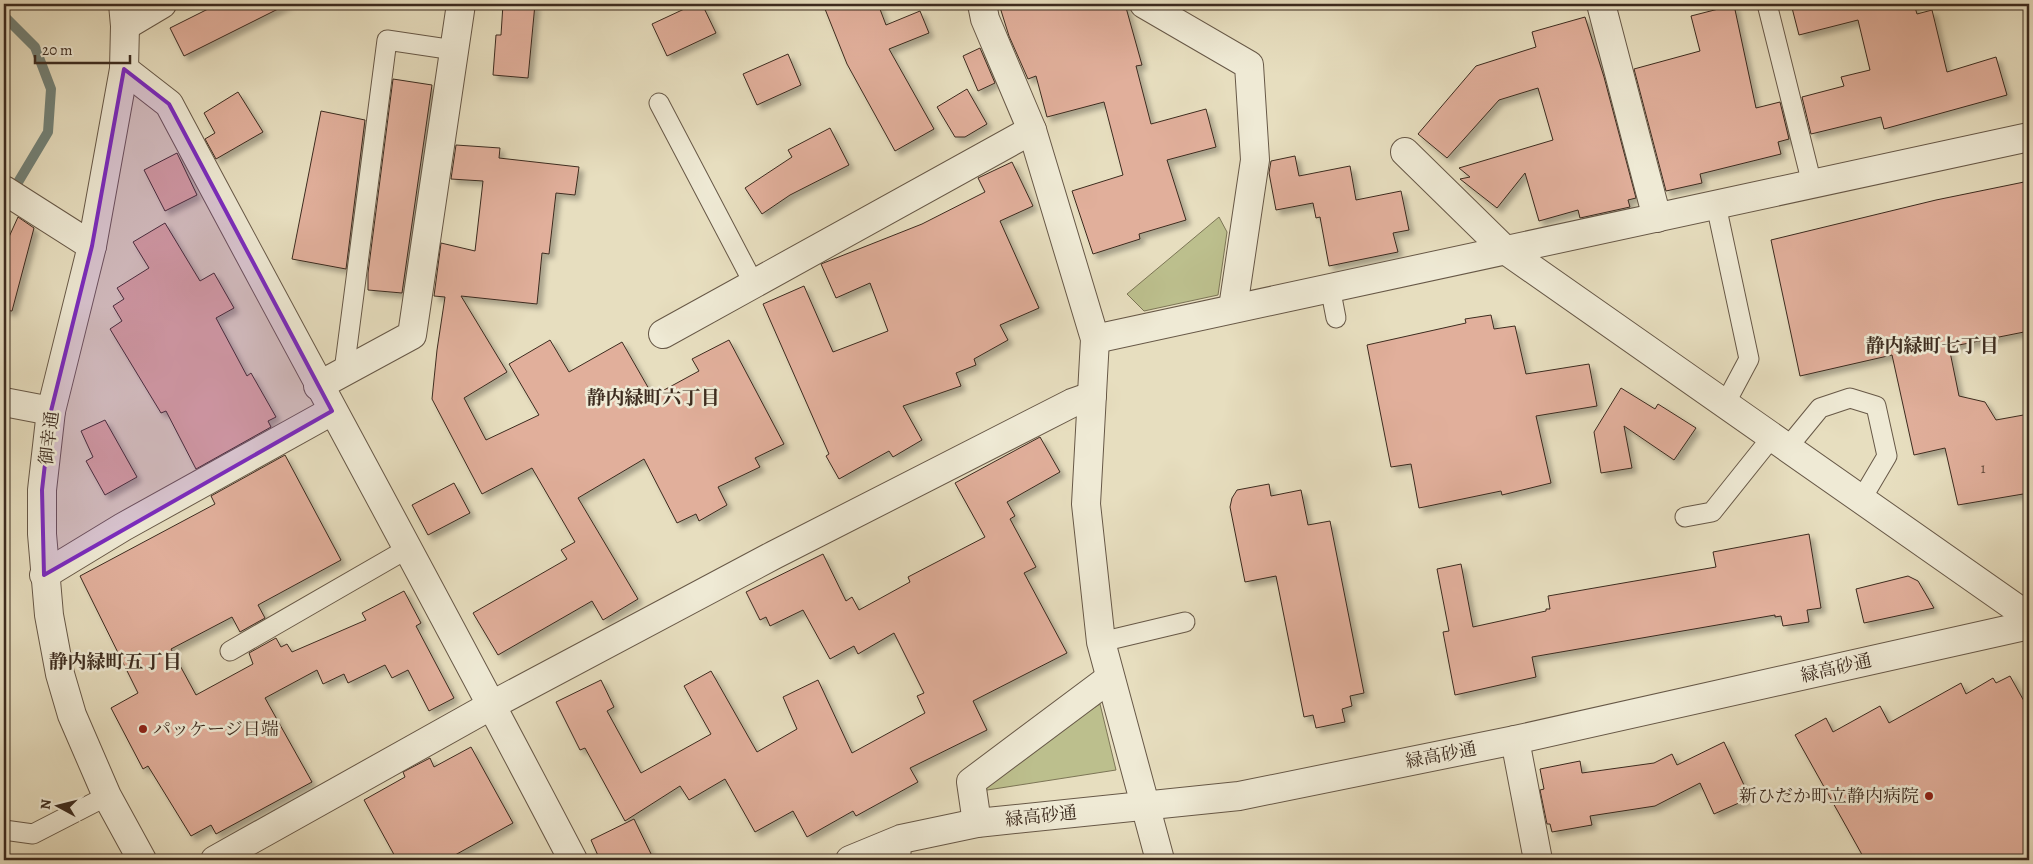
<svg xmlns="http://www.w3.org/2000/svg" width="2033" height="864" font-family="Alegreya,'Noto Serif JP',serif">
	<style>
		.green { fill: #bcbf8d; stroke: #7c7556 }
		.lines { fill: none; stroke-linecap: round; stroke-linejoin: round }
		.stream { stroke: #738278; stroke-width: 10 }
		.building { fill: #e1af9b; stroke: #3c2b1f; filter: url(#shadow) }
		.service-casing { stroke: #675847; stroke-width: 21 }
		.minor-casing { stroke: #675847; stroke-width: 30 }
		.tertiary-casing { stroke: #675847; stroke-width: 30 }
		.path { stroke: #3c2b1f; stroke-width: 3; stroke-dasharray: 1 2.5; stroke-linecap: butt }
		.service { stroke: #efead5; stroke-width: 19 }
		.minor { stroke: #efead5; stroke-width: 28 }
		.tertiary { stroke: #efead5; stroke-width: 28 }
		.marked { fill: #7b2cbf; fill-opacity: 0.2; stroke: #7b2cbf; stroke-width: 4; stroke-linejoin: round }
		.poi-dot { fill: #8f2418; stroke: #efead5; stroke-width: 2 }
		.labels { text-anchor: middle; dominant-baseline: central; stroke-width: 5; stroke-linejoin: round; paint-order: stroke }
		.number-label { font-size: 15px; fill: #654c3e }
		.street-label { font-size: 18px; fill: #3c2b1f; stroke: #efead5 }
		.poi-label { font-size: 18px; fill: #3c2b1f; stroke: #efead5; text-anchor: start }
		.neighbourhood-label { font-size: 19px; font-weight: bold; fill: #3c2b1f; stroke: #efead5 }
	</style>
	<defs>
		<filter id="shadow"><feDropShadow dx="4.5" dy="4.5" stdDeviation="2.5" flood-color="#0004"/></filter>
	</defs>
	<rect width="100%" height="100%" fill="#e7debf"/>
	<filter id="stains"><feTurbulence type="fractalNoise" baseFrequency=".004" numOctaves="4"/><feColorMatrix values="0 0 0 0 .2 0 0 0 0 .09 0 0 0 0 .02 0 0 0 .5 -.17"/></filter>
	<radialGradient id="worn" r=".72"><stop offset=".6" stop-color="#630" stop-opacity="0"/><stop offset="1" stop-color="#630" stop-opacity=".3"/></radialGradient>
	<!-- green -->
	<g class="green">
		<path d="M1219,217L1227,232L1218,295L1144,311L1127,294Z"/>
		<path d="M1100,704L1116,770L981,791L979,782Z"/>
	</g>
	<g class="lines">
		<!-- stream -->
		<path class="stream" d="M4,16L35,47L51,89L48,132L11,194"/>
	</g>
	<!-- building -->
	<g class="building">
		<path d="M218,4H288L184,56L170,28Z"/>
		<path d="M503,4H535L528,78L493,75L496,35H501Z"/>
		<path d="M695,4H702L716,33L667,56L652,24Z"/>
		<path d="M823,4H878L886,25L920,11L929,33L889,49L934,129L895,151L847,64Z"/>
		<path d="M999,4H1125L1142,65L1136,66L1151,124L1206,109L1216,147L1167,160L1186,220L1139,234L1140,239L1093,254L1072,191L1123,175L1104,102L1047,117L1036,76L1028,79L1009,36Z"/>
		<path d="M1791,4H1914L1917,14L1932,10L1947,72L1996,57L2007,95L1884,129L1881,117L1811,134L1802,97L1844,86L1841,77L1870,70L1858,20L1799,35Z"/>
		<path d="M1734,5L1756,108L1780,102L1789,139L1778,142L1781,154L1700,174L1702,183L1666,191L1634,69L1700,51L1691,16Z"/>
		<path d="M1585,17L1604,77L1636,198L1628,200L1630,207L1580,218L1578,210L1539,221L1525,173L1497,208L1460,179L1470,177L1459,168L1553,140L1538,88L1499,100L1447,158L1418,134L1476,66L1536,47L1532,32Z"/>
		<path d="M980,48L995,83L978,91L963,56Z"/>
		<path d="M788,54L801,85L757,105L743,74Z"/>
		<path d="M393,79L432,85L402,293L368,290V273Z"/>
		<path d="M967,89L987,124L965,137H955L937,107Z"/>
		<path d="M238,92L263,132L216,159L205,139L215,133L204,113Z"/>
		<path d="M321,111L365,120L346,269L292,259Z"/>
		<path d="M830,128L849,165L790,195L762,214L745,188L792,157L788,150Z"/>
		<path d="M456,145L500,148L499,158L579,167L575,195L556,193L549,254L542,253L537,304L461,296L507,372L464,398L486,440L539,415L509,364L550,340L569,372L622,342L653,396L699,371L692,359L729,340L784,444L755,458L760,467L718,487L727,505L699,521L696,514L677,523L644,459L578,498L638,599L603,620L592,601L498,655L473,613L567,559L561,550L575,542L532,468L482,494L432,399L437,350L445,297L434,296L441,243L475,251L483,181L451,179Z"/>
		<path d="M177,153L197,195L165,211L144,170Z"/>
		<path d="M1295,156L1299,176L1350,166L1356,200L1401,191L1409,230L1393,233L1398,252L1329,266L1320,217L1316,218L1313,203L1276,210L1269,173L1271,161Z"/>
		<path d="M1012,162L1033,206L1000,221L1039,308L1000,325L1008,340L974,359L976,365L956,373L961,386L903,406L922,440L893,457L889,451L839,479L826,456L829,454L763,304L804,286L833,352L888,331L870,283L836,298L821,264L922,224L985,192L978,178Z"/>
		<path d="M2029,181V331L1949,347L1959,396L1985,402L1996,420L2029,414V493L1958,505L1945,448L1914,455L1892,355L1800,376L1771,240L1936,200Z"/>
		<path d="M18,217L34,228L12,311L4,310V248Z"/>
		<path d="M165,223L200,281L214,273L234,308L216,318L247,376L251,373L276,417L268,421L271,427L196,469L166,411L161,413L110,329L122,321L113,306L124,299L117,288L149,268L133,242Z"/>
		<path d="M1491,315L1494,329L1515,326L1526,374L1589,364L1597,406L1536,416L1551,483L1502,495L1501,491L1419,508L1411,464L1391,467L1367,345L1466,323L1465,319Z"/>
		<path d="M1621,388L1655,409L1658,404L1696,428L1674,460L1624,426L1632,468L1601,473L1594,432Z"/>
		<path d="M105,420L137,477L105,495L86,461L93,457L81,431Z"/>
		<path d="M1040,437L1060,472L1007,502L1015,516L1010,519L1036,567L1024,573L1067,653L973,701L987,730L910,768L918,782L856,816L853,811L807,837L793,811L755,832L725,779L689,800L680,786L625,821L585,748L580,750L556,702L601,680L614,707L607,711L641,773L711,734L684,686L711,671L757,752L797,729L783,697L818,680L852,753L925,713L917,696L924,693L894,633L858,654L854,646L830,659L803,610L770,626L766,617L760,620L746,592L823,554L846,601L852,597L859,610L910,582L908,577L985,537L955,483Z"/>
		<path d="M285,455L341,560L258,605L265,618L240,632L232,617L171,649L196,695L253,664L249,653L276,638L281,647L287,644L292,652L366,620L362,613L404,591L421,623L416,626L454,698L429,711L408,670L392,678L385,665L348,683L344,674L323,684L317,670L265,698L312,782L216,834L211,825L191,836L148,766L143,769L111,708L138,693L80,576L215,504L211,496Z"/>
		<path d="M454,483L470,513L428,535L412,505Z"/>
		<path d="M1269,484L1271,496L1301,490L1308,525L1330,521L1364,693L1350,696L1352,706L1342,709L1345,722L1316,728L1313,715L1304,717L1276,576L1245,582L1230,507L1232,498L1237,490Z"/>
		<path d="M1809,534L1821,608L1807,610L1809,622L1783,626L1781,616L1775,617V615L1532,657L1536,677L1455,695L1443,632L1449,631L1437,569L1461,564L1473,627L1546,611V609H1550L1548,596L1716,567L1713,552Z"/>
		<path d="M1908,576L1918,581L1934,608L1864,623L1856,589Z"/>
		<path d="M2010,676L2029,710V860H1865L1795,735L1826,718L1833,732L1880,706L1889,723L1961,683L1966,694L1993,678L1996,683Z"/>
		<path d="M1724,742L1750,798L1714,814L1700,783L1655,806L1590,816L1592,825L1552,832L1550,824H1547L1540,790L1544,789L1540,769L1580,761L1582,773L1654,763L1672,754L1677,765Z"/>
		<path d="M471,747L513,823L446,860H397L364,800L405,777L403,772L430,758L434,767Z"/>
		<path d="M634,819L654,860H600L591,840Z"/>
	</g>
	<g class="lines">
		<!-- service casing -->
		<g class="service-casing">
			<g id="service">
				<path d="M1767,4L1812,184"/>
				<path d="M659,103L754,284"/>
				<path d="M1716,205L1749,359L1725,404"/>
				<path d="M1330,287L1336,318"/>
				<path d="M344,371L387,40L454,50"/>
				<path d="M1788,447L1820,408L1850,398L1876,406L1887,456L1861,500"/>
				<path d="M1685,517L1712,512L1772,437"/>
				<path d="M1101,642L1185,622"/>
				<path d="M230,651L407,549"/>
				<path d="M4,830L33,834L107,796"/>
				<path d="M901,860V839"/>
			</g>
		</g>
		<!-- minor casing -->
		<g class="minor-casing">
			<g id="minor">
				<path d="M982,4L985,19L1032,130L1095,339L1086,504L1101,642L1160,860"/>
				<path d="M1144,4L1249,65L1255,160L1233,308"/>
				<path d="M1601,4L1657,218"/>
				<path d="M125,26L162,4"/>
				<path d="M1405,152L1504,249L2029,617"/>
				<path d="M4,190L92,246"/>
				<path d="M663,334L1032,130"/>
				<path d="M1095,339L2029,137"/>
				<path d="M318,386L412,335L461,4"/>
				<path d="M4,402L51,411"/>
				<path d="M44,575L123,527L332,411"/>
				<path d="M1515,740L1538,860"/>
				<path d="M977,823L971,782L1110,678"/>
				<path d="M215,860L492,705L774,555L1072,403L1092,396"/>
			</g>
		</g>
		<!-- tertiary casing -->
		<g class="tertiary-casing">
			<g id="tertiary">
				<path d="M123,4L125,26L124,69L92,246L51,411L42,490V534L49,615L60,674L72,715L107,796L142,860"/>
				<path d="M124,69L169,104C303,356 441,607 573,860"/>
				<path d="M850,860L901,839L977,823L1239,796L1515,740L2029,625"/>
			</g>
		</g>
		<!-- path -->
		<path class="path" d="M2027,4L2029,5"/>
		<!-- service -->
		<use href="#service" class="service"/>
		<!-- minor -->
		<use href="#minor" class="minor"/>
		<!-- tertiary -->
		<use href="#tertiary" class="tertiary"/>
	</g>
	<!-- marked area -->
	<path class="marked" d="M124,69L169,104L332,411L44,575L42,490L51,411L92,246Z"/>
	<!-- markers -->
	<g class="poi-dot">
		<circle cx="143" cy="729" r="5"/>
		<circle cx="1929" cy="796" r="5"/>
	</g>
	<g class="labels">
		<!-- number labels -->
		<g class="number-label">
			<text x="1983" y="468">1</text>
		</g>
		<!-- street labels -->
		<g class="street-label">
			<text transform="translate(49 438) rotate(-83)">御幸通</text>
			<text transform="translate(1836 668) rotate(-13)">緑高砂通</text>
			<text transform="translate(1441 755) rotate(-11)">緑高砂通</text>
			<text transform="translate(1041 816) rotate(-6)">緑高砂通</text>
		</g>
		<!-- poi labels -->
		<g class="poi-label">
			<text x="153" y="729">パッケージ日端</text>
			<text x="1919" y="796" text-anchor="end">新ひだか町立静内病院</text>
		</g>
		<!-- neighbourhood labels -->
		<g class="neighbourhood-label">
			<text x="1932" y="346">静内緑町七丁目</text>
			<text x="653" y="398">静内緑町六丁目</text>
			<text x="115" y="662">静内緑町五丁目</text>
		</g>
	</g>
	<!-- margin -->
	<rect width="2033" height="864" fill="none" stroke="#e7debf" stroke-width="20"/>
	<rect x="5" y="5" width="2023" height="854" fill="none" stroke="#3c2b1f" stroke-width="2.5"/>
	<rect x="10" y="10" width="2013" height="844" fill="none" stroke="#3c2b1f"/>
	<!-- north arrow -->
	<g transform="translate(58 806) rotate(277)" stroke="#efead5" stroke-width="4" paint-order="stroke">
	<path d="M0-4L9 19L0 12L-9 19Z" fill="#3c2b1f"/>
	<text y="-8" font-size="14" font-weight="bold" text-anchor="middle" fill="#3c2b1f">N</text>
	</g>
	<!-- scale -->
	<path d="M35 55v8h95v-8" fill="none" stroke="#3c2b1f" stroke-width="2.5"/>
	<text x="42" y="55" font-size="15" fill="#3c2b1f" stroke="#efead5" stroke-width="4" paint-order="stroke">20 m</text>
	<rect width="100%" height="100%" filter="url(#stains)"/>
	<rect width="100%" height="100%" fill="url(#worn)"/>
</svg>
